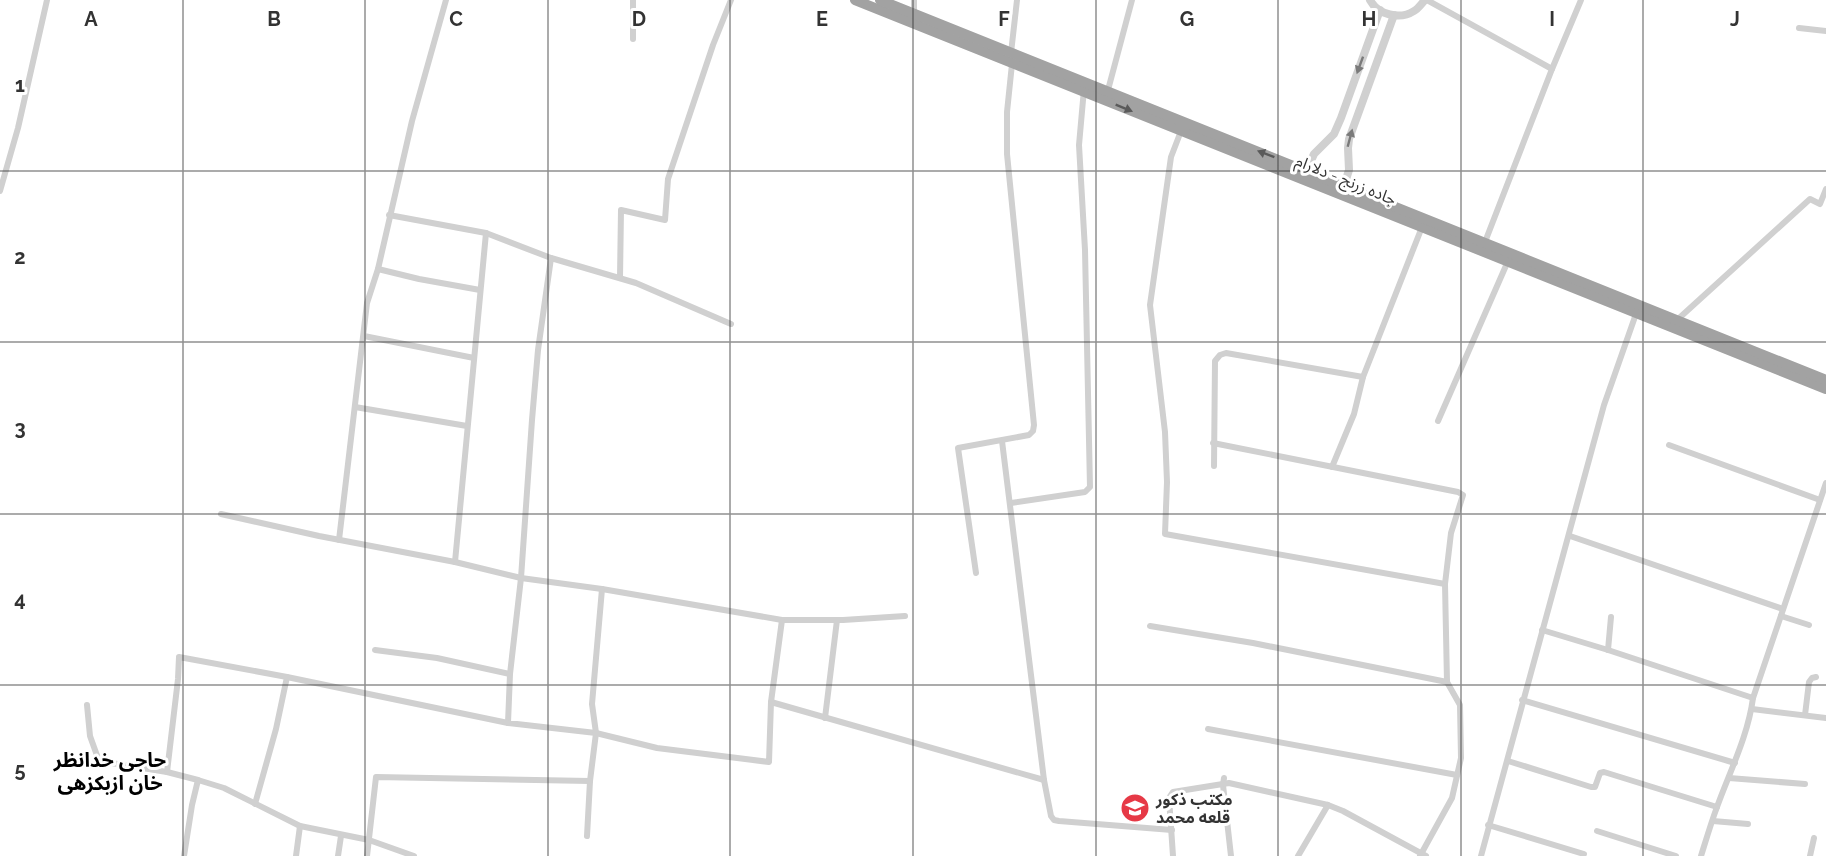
<svg xmlns="http://www.w3.org/2000/svg" width="1826" height="856" font-family="Raleway,'Noto Sans Arabic',sans-serif">
	<style>
		.lines { fill: none; stroke-linecap: round; stroke-linejoin: round }
		.minor { stroke: #d0d0d0; stroke-width: 6 }
		.tertiary { stroke: #d0d0d0; stroke-width: 8 }
		.trunk { stroke: #a2a2a2; stroke-width: 10 }
		.oneway { fill: #7a7a7a }
		.oneway2 { fill: #5a5a5a }
		.grid { fill: none; stroke: #333; stroke-width: 1.5; stroke-opacity: 0.55 }
		.labels { text-anchor: middle; dominant-baseline: central; stroke-width: 6; stroke-linejoin: round; paint-order: stroke }
		.street-label { font-size: 16px; fill: #333; stroke: #fff }
		.poi-label { font-size: 16px; font-weight: bold; fill: #333; stroke: #fff; text-anchor: start }
		.quarter-label { font-size: 20px; font-weight: bold; fill: #000; stroke: #fff }
		.grid-label { font-size: 20px; text-anchor: middle; font-weight: bold; fill: #333; stroke: #fff; stroke-width: 6; stroke-linejoin: round; paint-order: stroke }
	</style>
	<rect width="100%" height="100%" fill="#fff"/>
	<g class="lines">
		<!-- minor -->
		<g class="minor">
			<path d="M633,0V39"/>
			<path d="M1427,0L1552,69"/>
			<path d="M914,14V0"/>
			<path d="M1799,28L1826,31"/>
			<path d="M1011,53L1017,0"/>
			<path d="M1108,90L1132,0"/>
			<path d="M1181,131L1171,157L1150,305L1165,432L1167,482L1165,534L1445,584"/>
			<path d="M0,191L18,128L47,0"/>
			<path d="M389,215L486,233L551,258"/>
			<path d="M1485,242L1552,69L1581,0"/>
			<path d="M378,269L419,279L480,290"/>
			<path d="M620,278L621,210L665,220L668,179L713,45L731,0"/>
			<path d="M1677,320L1810,199L1820,204L1826,189"/>
			<path d="M364,336L474,358"/>
			<path d="M355,407L467,426"/>
			<path d="M1438,421L1508,261"/>
			<path d="M1002,441L1044,780L1051,816L1054,820L1059,821L1172,830"/>
			<path d="M1213,443L1458,492L1463,495L1451,533L1445,584L1447,682L1460,705L1461,758L1452,798L1420,856"/>
			<path d="M1669,445L1820,500"/>
			<path d="M1214,466L1215,361L1220,355L1226,353L1363,377"/>
			<path d="M1332,467L1354,414L1363,377L1422,227"/>
			<path d="M1011,503L1085,492L1090,487L1085,250L1079,145L1084,89"/>
			<path d="M221,514L319,536L455,562L521,578L602,589L782,620H843L905,616"/>
			<path d="M1570,536L1783,609"/>
			<path d="M339,540L367,303L378,269L412,121L446,0"/>
			<path d="M455,562L486,233"/>
			<path d="M976,573L958,448L1029,435L1033,431L1034,425L1007,154V112L1012,64"/>
			<path d="M1781,616L1809,625"/>
			<path d="M1150,626L1253,643L1447,682"/>
			<path d="M1542,630L1608,650L1753,698"/>
			<path d="M375,650L437,658L510,674"/>
			<path d="M1608,650L1611,617"/>
			<path d="M1522,700L1735,763"/>
			<path d="M771,702L1044,780"/>
			<path d="M87,705L90,736L99,761L167,772L198,780L224,788L300,826L369,840L414,856"/>
			<path d="M1752,709L1826,718"/>
			<path d="M1805,715L1809,682L1812,678L1816,677"/>
			<path d="M825,718L837,620"/>
			<path d="M508,723L510,674L521,578L532,420L538,350L551,258L636,283L731,324"/>
			<path d="M1208,729L1457,775"/>
			<path d="M1508,761L1591,787H1595L1600,773L1604,772L1717,807"/>
			<path d="M167,772L178,679L179,657L287,677L508,723L596,733L657,748L769,762L771,702L782,620"/>
			<path d="M1224,778L1223,785L1231,856"/>
			<path d="M1729,778L1805,784"/>
			<path d="M255,804L276,729L287,677"/>
			<path d="M1713,821L1748,824"/>
			<path d="M1488,825L1584,854"/>
			<path d="M1597,831L1676,856"/>
			<path d="M587,836L590,781L596,733L592,704L602,589"/>
			<path d="M184,856L192,805L198,780"/>
			<path d="M296,856L300,826"/>
			<path d="M338,856L341,836"/>
			<path d="M367,856L376,777L590,781"/>
			<path d="M1173,856L1169,798L1173,792L1229,783L1328,805L1343,811L1426,856"/>
			<path d="M1298,856L1328,805"/>
			<path d="M1481,856L1604,405L1637,311"/>
			<path d="M1701,856C1706,840 1711,823 1717,807C1730,771 1748,736 1753,698L1826,483"/>
			<path d="M1810,856L1814,838"/>
		</g>
		<!-- tertiary -->
		<g class="tertiary">
			<path d="M1370,0C1378,15 1400,20 1414,11C1418,9 1422,3 1425,0"/>
			<path d="M1305,174L1314,154L1334,134L1341,118L1380,10"/>
			<path d="M1342,192L1349,170L1348,148L1349,139L1394,15"/>
		</g>
		<!-- trunk -->
		<g class="trunk">
			<path d="M855,0L1826,389"/>
			<path d="M880,0C1195,127 1511,252 1826,380"/>
		</g>
	</g>
	<!-- one-way arrows -->
	<defs><path id="oneway-solid" d="M-6-.8H1V-3.2L6.5 0L1 3.2V.8H-6Z" transform="scale(1.5)"/></defs>
	<g class="oneway">
		<use href="#oneway-solid" transform="translate(1360 65) rotate(110)"/>
		<use href="#oneway-solid" transform="translate(1350 138) rotate(-75)"/>
	</g>
	<g class="oneway2">
		<use href="#oneway-solid" transform="translate(1124 108) rotate(22)"/>
		<use href="#oneway-solid" transform="translate(1266 154) rotate(-159)"/>
	</g>
	<!-- grid -->
	<path class="grid" d="M183,0V856M365,0V856M548,0V856M730,0V856M913,0V856M1096,0V856M1278,0V856M1461,0V856M1643,0V856M0,171H1826M0,342H1826M0,514H1826M0,685H1826"/>
	<!-- icons -->
	<defs>
		<g id="school-disc" transform="scale(1.5)"><circle r="9.5" fill="#e63946" stroke="#fff"/><path d="M0-5L7-2L0 1L-7-2ZM-4 1L0 2.5L4 1V4Q0 6-4 4Z" fill="#fff"/></g>
	</defs>
	<g fill-rule="evenodd">
		<use href="#school-disc" x="1135" y="808"/>
	</g>
	<g class="labels">
		<!-- street labels -->
		<g class="street-label">
			<text transform="translate(1346 180) rotate(22)">جاده زرنج - دلارام</text>
		</g>
		<!-- poi labels -->
		<g class="poi-label">
			<text x="1156" y="799">مکتب ذکور<tspan x="1156" dy="18">قلعه محمد</tspan></text>
		</g>
		<!-- quarter labels -->
		<g class="quarter-label">
			<text x="110" y="760">حاجی خدانظر<tspan x="110" dy="23">خان ازبکزهی</tspan></text>
		</g>
	</g>
	<g class="grid-label">
		<text x="91" y="26">A</text>
		<text x="274" y="26">B</text>
		<text x="456" y="26">C</text>
		<text x="639" y="26">D</text>
		<text x="822" y="26">E</text>
		<text x="1004" y="26">F</text>
		<text x="1187" y="26">G</text>
		<text x="1369" y="26">H</text>
		<text x="1552" y="26">I</text>
		<text x="1735" y="26">J</text>
		<text x="20" y="92">1</text>
		<text x="20" y="264">2</text>
		<text x="20" y="435">3</text>
		<text x="20" y="606">4</text>
		<text x="20" y="777">5</text>
	</g>
</svg>
